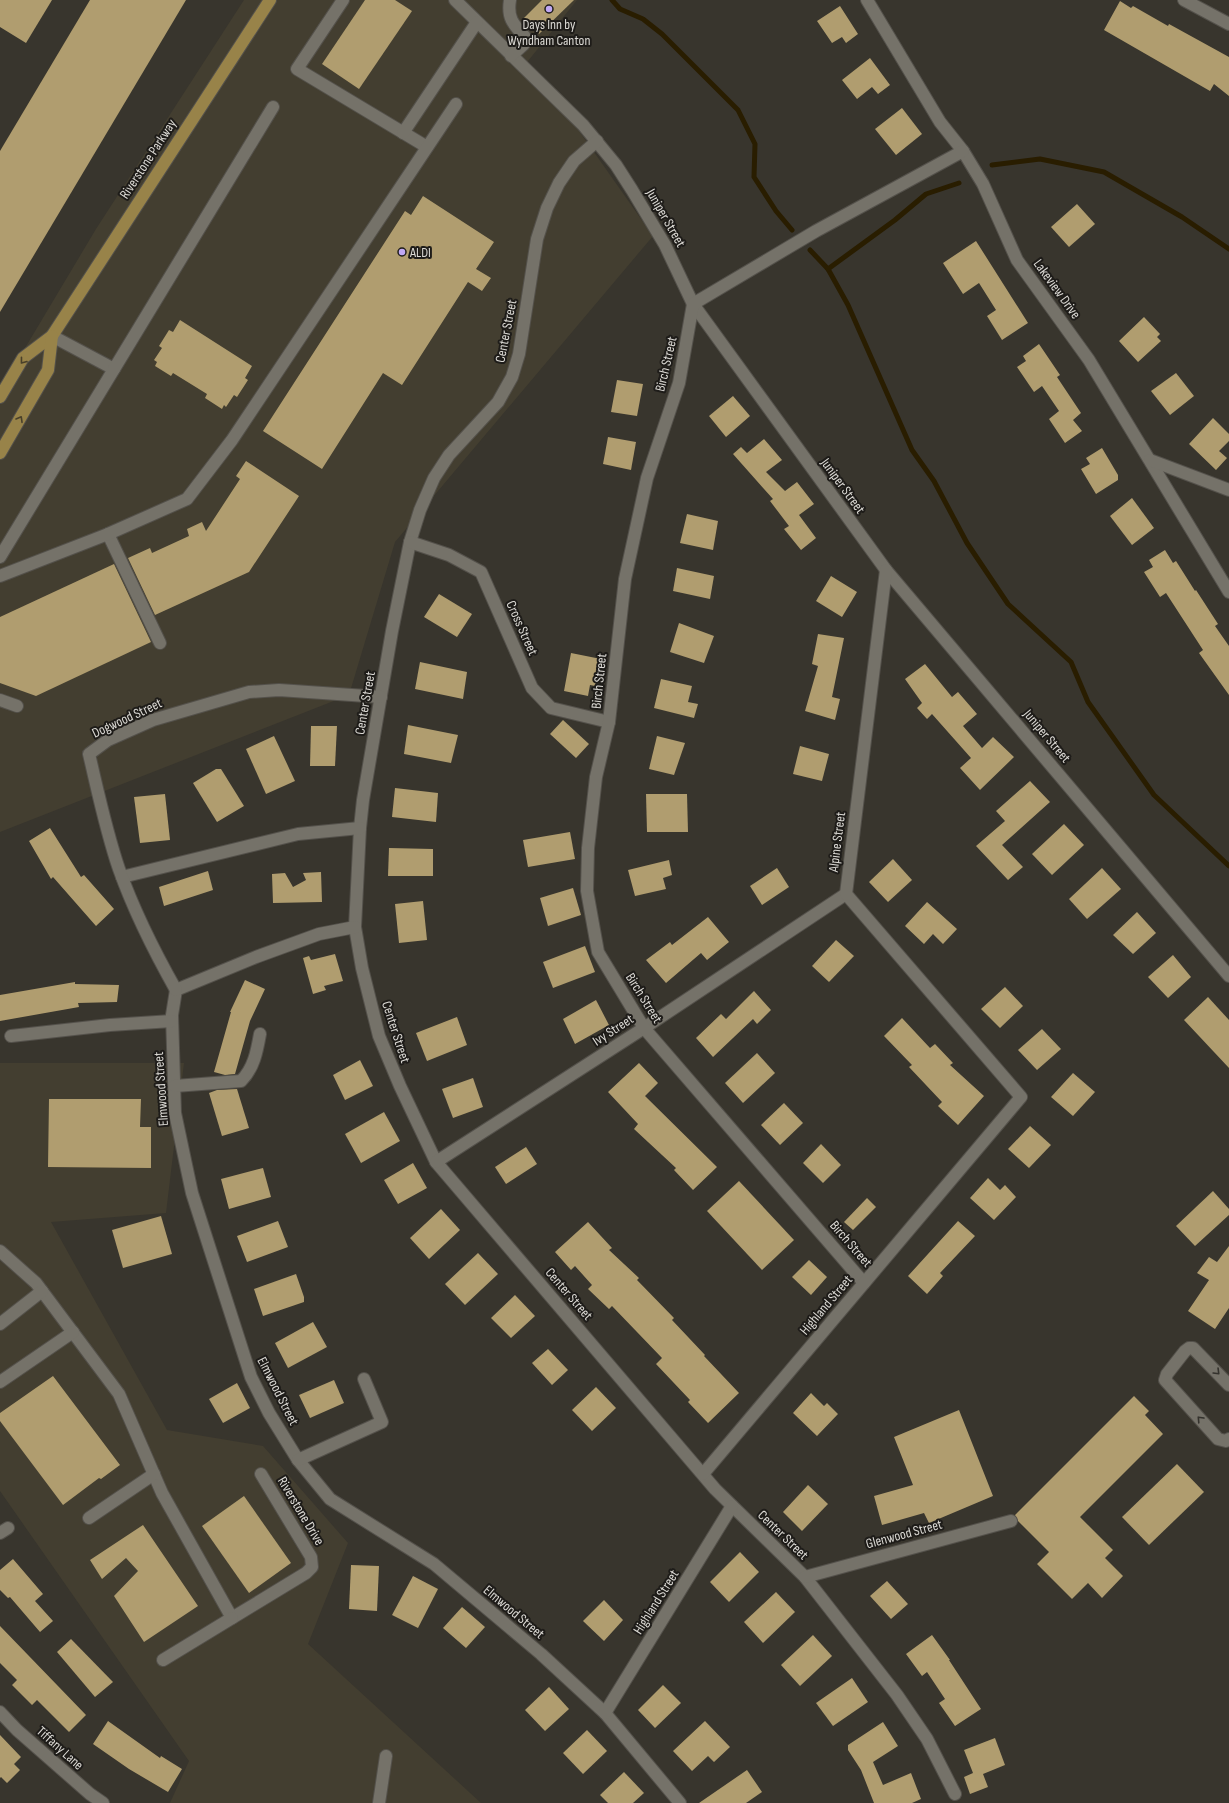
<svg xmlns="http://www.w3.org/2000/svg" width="1229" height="1803" font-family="'Sofia Sans Condensed',sans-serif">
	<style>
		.built { fill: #433e30 }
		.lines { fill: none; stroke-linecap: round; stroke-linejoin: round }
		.stream { stroke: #291d00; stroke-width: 5 }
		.building { fill: #b09d6f }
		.minor-casing { stroke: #54514b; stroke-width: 14 }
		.major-casing { stroke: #54514b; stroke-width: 14 }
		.minor { stroke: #757269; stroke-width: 12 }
		.major { stroke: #988349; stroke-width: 12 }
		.oneway { stroke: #49402a }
		.oneway2 { stroke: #34322d }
		.poi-dot { fill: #c0a8f4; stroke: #1e1c19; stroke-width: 1.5 }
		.labels { text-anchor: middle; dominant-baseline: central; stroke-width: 4; stroke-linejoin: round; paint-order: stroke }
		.poi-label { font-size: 14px; fill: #dcdad5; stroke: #1e1c19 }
		.street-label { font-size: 14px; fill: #dcdad5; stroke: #1e1c19 }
	</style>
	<rect width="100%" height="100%" fill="#38352d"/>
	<!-- built -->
	<g class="built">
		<path d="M244,0H577L520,71L577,128L653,236L395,542L349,695L0,832V390L96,229Z"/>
		<path d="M0,1063H184L166,1213L51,1222L167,1430L263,1446L348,1543L308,1644L481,1803H170L189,1761L0,1491Z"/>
	</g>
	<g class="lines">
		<!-- stream -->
		<g class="stream">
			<path d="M612,0L620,9L643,19L662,34L738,110L755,144L754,177L776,211L792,230"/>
			<path d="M992,165L1040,159L1104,172L1182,217L1229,249"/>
			<path d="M810,250L828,269L848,305L912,450L934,481L967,543L1008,604L1071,662L1088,702L1154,795L1229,866"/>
			<path d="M828,269L895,220L926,194L959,183"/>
		</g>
	</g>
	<!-- building -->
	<g class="building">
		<path d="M0,0H52L26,43L0,27Z"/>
		<path d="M90,0H186L0,312V151Z"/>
		<path d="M365,0H395L412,11L359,89L322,64Z"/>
		<path d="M542,0H574L539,34L524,18Z"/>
		<path d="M1120,1L1131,8L1133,6L1168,26L1169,24L1229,57V96L1214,84L1210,91L1104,30Z"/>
		<path d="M840,6L858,34L846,43L842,37L832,43L817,21Z"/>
		<path d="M870,58L890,85L878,94L872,87L857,99L842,80Z"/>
		<path d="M902,108L922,134L896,155L875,129Z"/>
		<path d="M423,196L494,242L476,269L491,278L482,291L468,282L402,385L383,373L322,469L263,431L405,211L411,215Z"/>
		<path d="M1077,204L1095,224L1069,247L1051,227Z"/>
		<path d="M976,241L1028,323L1002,340L987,316L996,310L979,283L963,294L943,263Z"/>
		<path d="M1144,317L1160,334L1157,337L1161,341L1138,362L1119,341Z"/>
		<path d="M180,320L252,366L245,378L248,380L237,397L234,395L226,407L224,405L222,409L205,398L207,394L173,373L171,376L155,366L157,362L154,360L162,348L159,346L169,330L173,332Z"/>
		<path d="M1039,344L1060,375L1057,377L1081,413L1073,420L1082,431L1065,443L1049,419L1059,411L1042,386L1034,392L1017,367L1026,361L1023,356Z"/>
		<path d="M1176,373L1194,396L1170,415L1151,391Z"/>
		<path d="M617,380L643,384L637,416L611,412Z"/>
		<path d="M733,396L750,416L726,437L709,416Z"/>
		<path d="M1213,418L1229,434V441L1219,451L1227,458L1216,470L1189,444Z"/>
		<path d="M608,437L636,442L631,470L603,464Z"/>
		<path d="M764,439L782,460L766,472L785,491L797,482L814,504L799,515L816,538L801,550L784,529L789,526L770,501L773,499L733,454L741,447L747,453Z"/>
		<path d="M1102,448L1118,475V480L1096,494L1081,469L1090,464L1086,458Z"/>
		<path d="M246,461L299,496L249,572L155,615L128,558L150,548L152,553L189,536L187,529L202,522L206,531L240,479L236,476Z"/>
		<path d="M1132,498L1154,528L1132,545L1110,516Z"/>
		<path d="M687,514L718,521L713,550L680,543Z"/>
		<path d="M1165,550L1173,563L1176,561L1195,591L1196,590L1218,624L1215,626L1229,646V695L1199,653L1203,650L1166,593L1160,597L1144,572L1153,567L1149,560Z"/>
		<path d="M114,564L151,642L36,696L0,683V617Z"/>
		<path d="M677,568L714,576L710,599L673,591Z"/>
		<path d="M831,576L857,592L842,617L816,601Z"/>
		<path d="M439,594L472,614L457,637L424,617Z"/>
		<path d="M679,623L714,636L704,663L670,652Z"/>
		<path d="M818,634L844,638L832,697L840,699L835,720L805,711L818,666L812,664Z"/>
		<path d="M571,653L601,659L595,686L590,685L588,696L564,691Z"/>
		<path d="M420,662L467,672L463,699L415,689Z"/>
		<path d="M925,664L952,697L958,692L977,714L963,726L982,748L993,737L1014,757L980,790L960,768L971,758L932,714L927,719L917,708L922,703L905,679Z"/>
		<path d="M661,679L692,686L688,702L698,704L694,718L654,708Z"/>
		<path d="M563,720L589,744L576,758L550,734Z"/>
		<path d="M408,725L458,735L451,763L404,754Z"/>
		<path d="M311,726H337L335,766H310Z"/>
		<path d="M274,736L295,781L266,794L246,749Z"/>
		<path d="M657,736L685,743L674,775L649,769Z"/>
		<path d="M800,746L829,754L822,781L793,774Z"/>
		<path d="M216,769H221L244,806L217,822L193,783Z"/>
		<path d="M1030,781L1050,802L1002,845L1023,867L1008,880L976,846L1005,821L996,811Z"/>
		<path d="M395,788L438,793L436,822L392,817Z"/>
		<path d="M165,794L170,840L140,843L134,797Z"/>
		<path d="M646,794H687L688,832H647Z"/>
		<path d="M1064,824L1084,845L1052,875L1032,854Z"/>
		<path d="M50,828L81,877L84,875L114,909L96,926L53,877L51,879L29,841Z"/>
		<path d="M570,832L575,859L528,867L523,840Z"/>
		<path d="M389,848L433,849V876H388Z"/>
		<path d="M893,859L912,880L888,902L869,882Z"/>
		<path d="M669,860L672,875L663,878L666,889L635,896L628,870Z"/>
		<path d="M777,868L789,887L762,905L750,886Z"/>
		<path d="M1102,868L1121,889L1087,919L1069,899Z"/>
		<path d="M208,871L213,890L164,906L159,887Z"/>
		<path d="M321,872L322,902L273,903L272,874L285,873L293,887L306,880L303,873Z"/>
		<path d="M573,888L581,915L548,926L540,898Z"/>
		<path d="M423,901L427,940L399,943L395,904Z"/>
		<path d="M927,902L957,929L943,944L933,934L924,944L905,926Z"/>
		<path d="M1137,912L1156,933L1133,954L1113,935Z"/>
		<path d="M708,917L729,942L707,960L701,953L666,983L646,960L670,942L672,945Z"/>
		<path d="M836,940L854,956L829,982L812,966Z"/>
		<path d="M585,946L595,972L553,988L543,962Z"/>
		<path d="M335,954L343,981L324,986L326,990L313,994L303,958L309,956L311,960Z"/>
		<path d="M1173,955L1191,977L1168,998L1148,977Z"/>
		<path d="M245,980L265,989L250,1021L235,1074L225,1075L214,1072L231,1012H230Z"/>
		<path d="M75,982V984L119,985L117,1002L78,1003L79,1007L0,1021V995Z"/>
		<path d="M1005,987L1023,1006L1000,1028L981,1009Z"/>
		<path d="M754,991L771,1010L757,1024L753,1019L713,1057L696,1038L721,1014L726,1019Z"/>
		<path d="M1208,997L1229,1020V1068L1184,1020Z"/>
		<path d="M596,1000L609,1025L575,1044L563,1019Z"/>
		<path d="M457,1017L467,1045L427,1061L416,1033Z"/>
		<path d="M902,1018L930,1048L935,1044L953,1063L950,1065L984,1096L958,1125L938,1106L942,1102L909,1067L912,1065L884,1036Z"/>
		<path d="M1042,1029L1061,1049L1037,1070L1018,1050Z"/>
		<path d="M757,1053L775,1073L743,1103L725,1083Z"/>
		<path d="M360,1060L373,1086L345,1100L333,1075Z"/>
		<path d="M639,1063L658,1083L645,1096L717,1167L693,1190L674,1170L676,1168L634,1129L638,1124L608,1092Z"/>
		<path d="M1073,1073L1095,1092L1073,1116L1051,1097Z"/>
		<path d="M473,1078L483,1107L453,1118L442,1089Z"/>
		<path d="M237,1089L249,1128L222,1136L209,1093L217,1090Z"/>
		<path d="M49,1099H141L140,1127H151V1168L48,1167Z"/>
		<path d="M784,1103L803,1123L780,1145L761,1125Z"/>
		<path d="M384,1112L400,1141L361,1163L345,1134Z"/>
		<path d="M1030,1126L1051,1145L1029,1168L1008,1149Z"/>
		<path d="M821,1144L841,1165L823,1183L803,1163Z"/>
		<path d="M526,1147L537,1164L506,1184L495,1167Z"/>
		<path d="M413,1163L427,1188L398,1204L384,1180Z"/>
		<path d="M263,1168L271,1197L229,1209L221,1179Z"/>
		<path d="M988,1178L1000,1190L1005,1185L1016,1197L994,1220L970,1198Z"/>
		<path d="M739,1181L794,1240L762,1270L707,1211Z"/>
		<path d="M1213,1191L1229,1209V1215L1195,1246L1176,1226Z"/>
		<path d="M867,1198L876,1207L853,1230L844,1222Z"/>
		<path d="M441,1209L460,1230L429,1259L410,1238Z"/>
		<path d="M161,1216L172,1254L123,1268L112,1230Z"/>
		<path d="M278,1221L288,1247L247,1262L237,1236Z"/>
		<path d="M958,1221L975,1236L940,1273L943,1276L927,1294L908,1276Z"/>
		<path d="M588,1222L612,1248L609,1250L639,1278L637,1280L674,1318L672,1320L705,1355L704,1356L739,1393L708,1423L688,1402L690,1400L656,1364L662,1358L612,1306L609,1309L588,1289L592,1285L575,1266L571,1270L555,1252Z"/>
		<path d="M1229,1246V1308L1215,1329L1188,1311L1209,1280L1197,1273L1209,1257L1217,1262Z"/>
		<path d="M478,1253L498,1274L465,1305L445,1284Z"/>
		<path d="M809,1260L827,1277L811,1295L792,1277Z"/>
		<path d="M296,1274L304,1297V1302L263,1316L254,1289Z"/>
		<path d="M515,1295L535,1316L511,1338L491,1318Z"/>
		<path d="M313,1322L327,1347L288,1368L275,1343Z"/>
		<path d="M548,1349L568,1370L552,1385L532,1363Z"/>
		<path d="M53,1376L120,1465L101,1479L99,1478L63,1505L0,1421V1413Z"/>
		<path d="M334,1380L344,1403L310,1418L299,1395Z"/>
		<path d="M237,1383L250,1408L223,1423L209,1399Z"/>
		<path d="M596,1387L616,1408L592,1431L572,1410Z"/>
		<path d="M811,1393L824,1406L827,1403L838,1414L817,1436L793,1413Z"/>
		<path d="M1134,1396L1149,1411L1145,1415L1163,1434L1080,1517L1113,1550L1105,1558L1123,1576L1102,1598L1088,1583L1072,1599L1037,1564L1049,1552L1018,1521L1015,1515Z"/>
		<path d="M959,1410L993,1496L929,1523L924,1513L882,1525L874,1496L913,1485L894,1437Z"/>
		<path d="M1177,1464L1204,1492L1149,1545L1122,1517Z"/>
		<path d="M808,1485L828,1504L802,1531L783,1512Z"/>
		<path d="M244,1496L291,1563L249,1593L202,1526Z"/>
		<path d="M143,1525L198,1606L144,1642L114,1596L138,1571L126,1558L102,1579L90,1560Z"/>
		<path d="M740,1552L759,1572L729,1602L710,1582Z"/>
		<path d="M13,1559L43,1594L35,1601L53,1621L40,1632L10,1597L8,1598L0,1590V1570Z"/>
		<path d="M351,1565L379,1566L377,1611L349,1609Z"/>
		<path d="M413,1576L438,1589L418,1628L392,1615Z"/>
		<path d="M887,1581L908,1604L891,1619L870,1596Z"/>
		<path d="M776,1592L795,1612L763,1643L744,1622Z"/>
		<path d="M604,1600L623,1620L604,1641L583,1621Z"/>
		<path d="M462,1607L485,1627L466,1648L443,1628Z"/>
		<path d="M0,1626L86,1715L69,1732L37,1700L32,1705L12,1685L17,1680L0,1663Z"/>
		<path d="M813,1635L832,1656L800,1686L781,1665Z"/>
		<path d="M932,1635L950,1660H949L981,1709L955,1726L939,1703L945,1699L927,1672L922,1676L906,1654Z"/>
		<path d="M71,1639L113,1682L95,1697L57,1652Z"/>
		<path d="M852,1678L868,1702L833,1726L816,1703Z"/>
		<path d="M663,1685L681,1703L655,1728L638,1710Z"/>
		<path d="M549,1687L569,1709L545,1731L525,1710Z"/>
		<path d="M108,1721L160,1758L161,1756L182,1769L168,1792L129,1769L93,1744Z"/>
		<path d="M705,1721L730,1747L714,1762L708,1756L692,1771L673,1751Z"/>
		<path d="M883,1722L898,1746L873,1762L883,1785L911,1773L921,1799L912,1803H874L861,1770L848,1750V1745Z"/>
		<path d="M587,1730L607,1751L583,1774L563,1753Z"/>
		<path d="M0,1735L21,1757L14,1764L20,1770L7,1783L1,1777L0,1778Z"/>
		<path d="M995,1738L1005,1765L983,1774L988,1787L970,1794L964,1777L973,1773L964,1750Z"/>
		<path d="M747,1770L762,1792L746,1803H699Z"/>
		<path d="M624,1772L644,1793L633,1803H608L600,1795Z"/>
	</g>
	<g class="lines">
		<!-- minor casing -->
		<g class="minor-casing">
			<g id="minor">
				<path d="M343,0L297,69L427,147"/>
				<path d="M455,0L583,125L616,165L632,190L665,245L693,304L886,570L1229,976"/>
				<path d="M510,0C507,18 513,24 525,37L524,44L511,56"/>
				<path d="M867,0L940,122L963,151L983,184L1017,260L1089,360L1229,592"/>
				<path d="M1184,0L1229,24"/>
				<path d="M403,133L477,22"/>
				<path d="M597,141L574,161L559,183L547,208L537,239L519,354L512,377L498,402L449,455L434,478L420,510L410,542L392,631L363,800L360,828L355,927L362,968L379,1036L400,1086L436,1162L715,1489L805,1577L897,1695L927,1739L955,1794"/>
				<path d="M52,336L114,369"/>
				<path d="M1150,460L1229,490"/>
				<path d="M108,534L160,643"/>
				<path d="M410,542L449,555L481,572L532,688L551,708L609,722"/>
				<path d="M0,557L273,107"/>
				<path d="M0,576L108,534L187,499L232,440L456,104"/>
				<path d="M0,700L17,706"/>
				<path d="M122,877L298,834L360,828"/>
				<path d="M355,927L319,934L256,957L176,990L172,1015L175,1113L192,1193L251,1377L269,1413L298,1460L330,1499L434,1564L541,1654L605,1713L680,1803"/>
				<path d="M176,990C154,951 134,911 119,869C106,831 98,792 89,754L108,740L153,720L249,692L279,690L381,697"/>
				<path d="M11,1036L110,1025L172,1021"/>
				<path d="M175,1086L241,1081C254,1068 257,1051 260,1034"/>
				<path d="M436,1162L644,1028L846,894"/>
				<path d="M0,1251L36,1283L119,1394L162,1493L232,1618L306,1573L312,1567L311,1557L261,1474"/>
				<path d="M864,1283L644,1028L598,952L587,891L588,848L596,777L609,722L625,579L647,478L679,383L693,304L816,231L963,151"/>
				<path d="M0,1324L42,1291"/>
				<path d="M0,1382L73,1332"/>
				<path d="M1229,1385L1193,1348H1189L1185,1351L1167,1374L1165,1380L1218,1439L1226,1441L1229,1439"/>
				<path d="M298,1460L382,1422L364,1379"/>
				<path d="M703,1474L1021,1097L846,894L886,570"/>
				<path d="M89,1518L154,1474"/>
				<path d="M0,1533L8,1528"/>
				<path d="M805,1577L1011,1521"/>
				<path d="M163,1660L232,1618"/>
				<path d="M0,1712L17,1730L90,1794L103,1803"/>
				<path d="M605,1713L732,1506"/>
				<path d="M379,1803L386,1756"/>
			</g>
		</g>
		<!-- major casing -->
		<g class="major-casing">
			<g id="major">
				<path d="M0,397L23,358L52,336L270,0"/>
				<path d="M0,453L48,370L52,336"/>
			</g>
		</g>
		<!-- minor -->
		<use href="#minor" class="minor"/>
		<!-- major -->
		<use href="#major" class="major"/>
	</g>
	<!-- one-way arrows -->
	<defs><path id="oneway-chevron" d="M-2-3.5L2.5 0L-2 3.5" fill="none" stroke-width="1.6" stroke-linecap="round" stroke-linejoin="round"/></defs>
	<g class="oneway">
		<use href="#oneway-chevron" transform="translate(23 361) rotate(128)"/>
		<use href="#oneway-chevron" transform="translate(20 419) rotate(-60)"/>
	</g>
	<g class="oneway2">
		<use href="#oneway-chevron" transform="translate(1217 1372) rotate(45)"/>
		<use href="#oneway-chevron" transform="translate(1200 1419) rotate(-133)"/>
	</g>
	<!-- markers -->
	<g class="poi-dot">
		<circle cx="549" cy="9" r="4"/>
		<circle cx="402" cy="252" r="4"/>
	</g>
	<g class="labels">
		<!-- poi labels -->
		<g class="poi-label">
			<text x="549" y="24">Days Inn by<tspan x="549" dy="16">Wyndham Canton</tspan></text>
			<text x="410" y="252" text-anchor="start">ALDI</text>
		</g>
		<!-- street labels -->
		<g class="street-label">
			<text transform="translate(148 159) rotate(-57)">Riverstone Parkway</text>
			<text transform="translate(666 218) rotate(60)">Juniper Street</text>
			<text transform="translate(1057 289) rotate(54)">Lakeview Drive</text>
			<text transform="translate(506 331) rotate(-79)">Center Street</text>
			<text transform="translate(666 364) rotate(-77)">Birch Street</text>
			<text transform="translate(843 486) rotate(54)">Juniper Street</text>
			<text transform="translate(522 628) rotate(66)">Cross Street</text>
			<text transform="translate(599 681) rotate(-84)">Birch Street</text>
			<text transform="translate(365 703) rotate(-80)">Center Street</text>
			<text transform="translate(127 718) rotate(-25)">Dogwood Street</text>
			<text transform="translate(1047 736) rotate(50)">Juniper Street</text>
			<text transform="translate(837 842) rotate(-83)">Alpine Street</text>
			<text transform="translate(644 998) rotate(58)">Birch Street</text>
			<text transform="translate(613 1030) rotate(-33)">Ivy Street</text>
			<text transform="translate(396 1032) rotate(72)">Center Street</text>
			<text transform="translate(161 1089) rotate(-94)">Elmwood Street</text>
			<text transform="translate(851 1244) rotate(49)">Birch Street</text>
			<text transform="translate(569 1294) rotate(49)">Center Street</text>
			<text transform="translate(826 1305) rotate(-50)">Highland Street</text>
			<text transform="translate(278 1391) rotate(63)">Elmwood Street</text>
			<text transform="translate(301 1511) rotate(59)">Riverstone Drive</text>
			<text transform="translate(904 1534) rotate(-15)">Glenwood Street</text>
			<text transform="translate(783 1535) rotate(44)">Center Street</text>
			<text transform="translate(656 1602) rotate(-58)">Highland Street</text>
			<text transform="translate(514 1612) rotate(40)">Elmwood Street</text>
			<text transform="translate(60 1748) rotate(42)">Tiffany Lane</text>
		</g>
	</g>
</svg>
